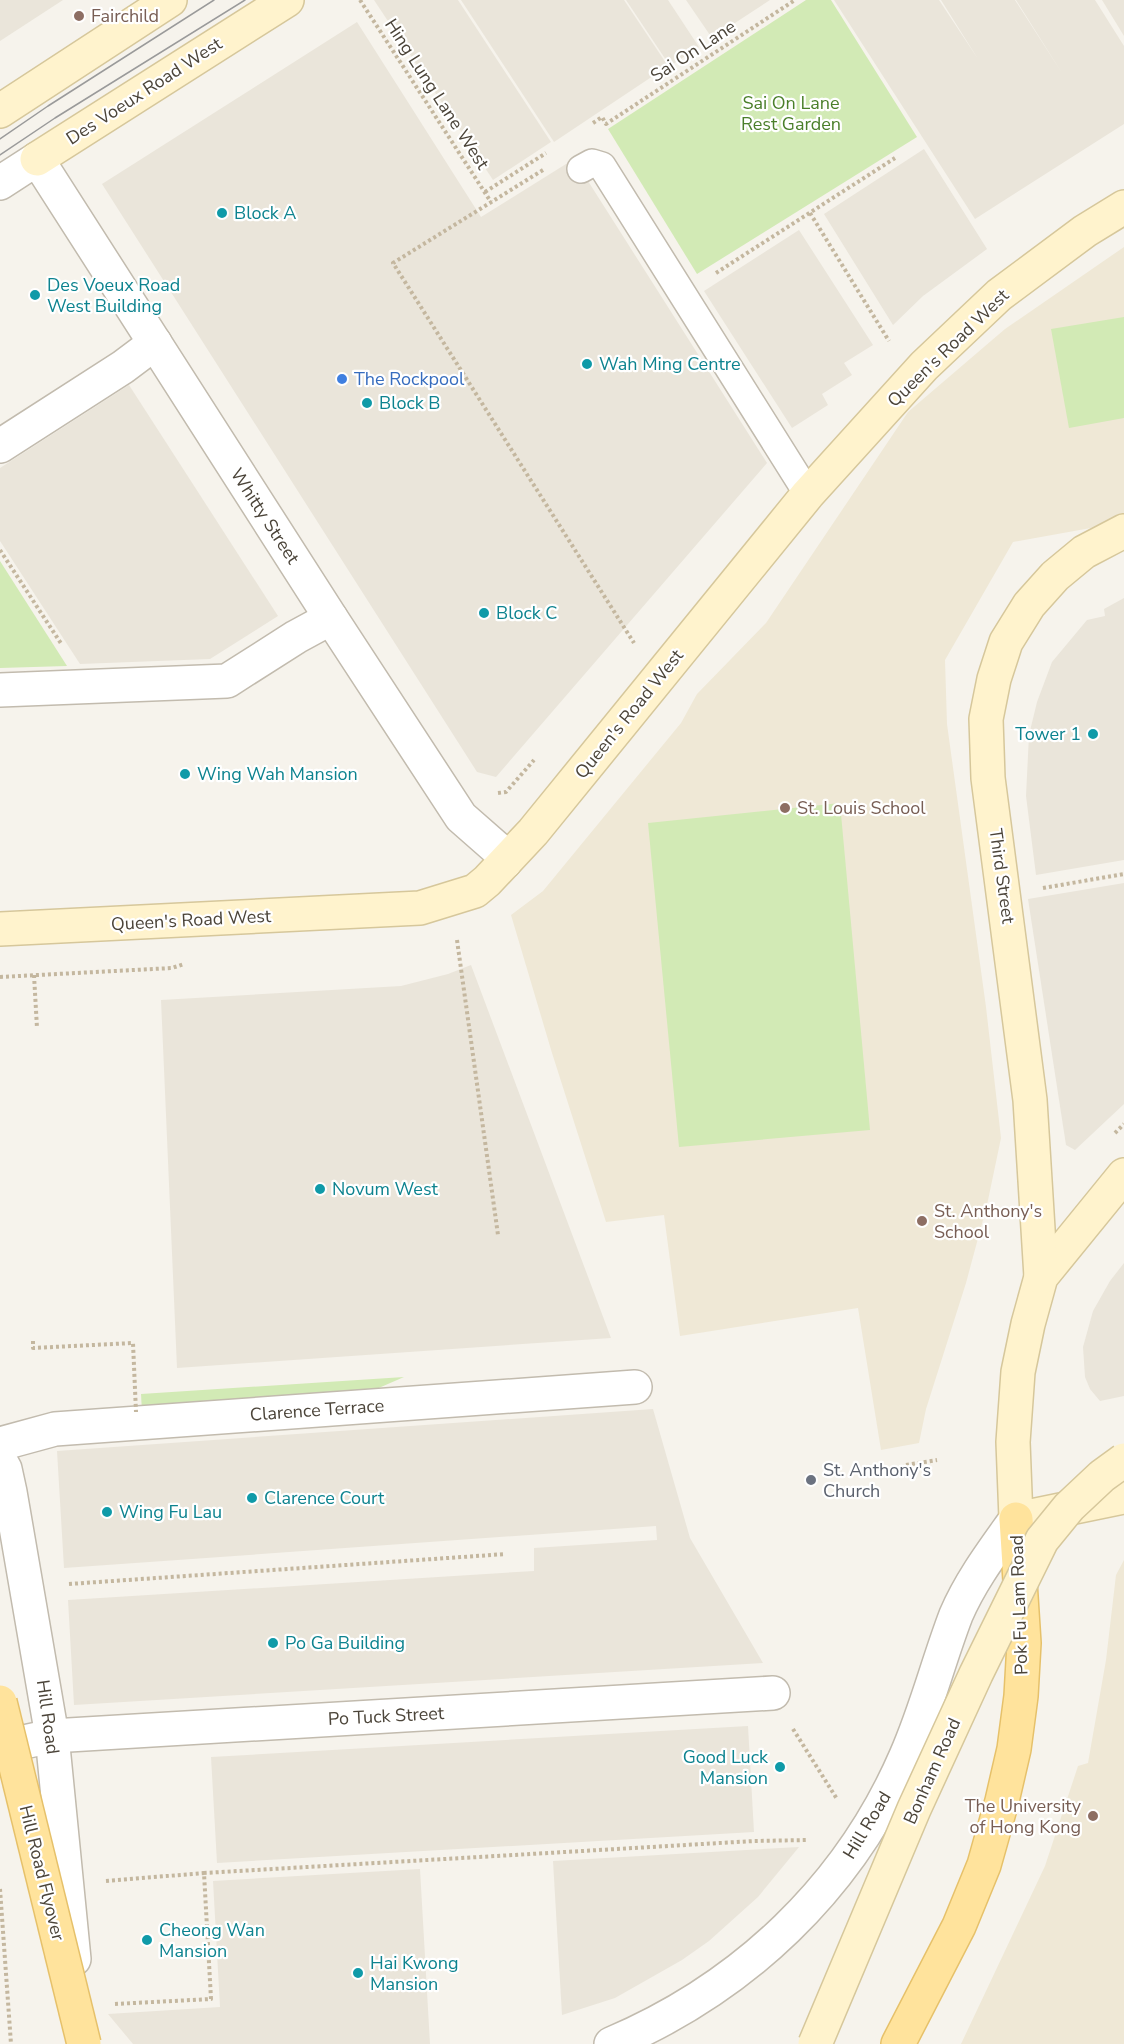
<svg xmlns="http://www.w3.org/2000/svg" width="1124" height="2044" font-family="'Nunito Sans',sans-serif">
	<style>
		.residential { fill: #eae5da }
		.education { fill: #efe8d6 }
		.green { fill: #d2eab5 }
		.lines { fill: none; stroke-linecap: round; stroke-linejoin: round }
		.service-casing { stroke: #c2bbae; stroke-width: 30 }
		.pedestrian-casing { stroke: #c2bbae; stroke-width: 36 }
		.minor-casing { stroke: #c2bbae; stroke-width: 36 }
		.tertiary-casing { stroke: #c2bbae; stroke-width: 36 }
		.secondary-casing { stroke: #d6c79b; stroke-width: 36 }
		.primary-casing { stroke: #e6c16a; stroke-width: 36 }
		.path { stroke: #c4b79f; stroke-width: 4; stroke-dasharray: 3 3; stroke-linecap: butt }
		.service { stroke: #fff; stroke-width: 27 }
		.pedestrian { stroke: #fff; stroke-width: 33 }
		.minor { stroke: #fff; stroke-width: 33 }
		.tertiary { stroke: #fff; stroke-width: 33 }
		.secondary { stroke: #fff3cd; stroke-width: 33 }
		.primary { stroke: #ffe39c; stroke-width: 33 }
		.tram { stroke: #9a9a9a; stroke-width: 1.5 }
		.secondary-bridge-casing { stroke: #d6c79b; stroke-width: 36; stroke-linecap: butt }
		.primary-bridge-casing { stroke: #e6c16a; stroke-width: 36; stroke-linecap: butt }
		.path-bridge { stroke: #c4b79f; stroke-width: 4; stroke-dasharray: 3 3; stroke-linecap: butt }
		.secondary-bridge { stroke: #fff3cd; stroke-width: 33 }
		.primary-bridge { stroke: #ffe39c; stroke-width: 33 }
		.education-dot { fill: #8d6e63; stroke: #fff; stroke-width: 2 }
		.culture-dot { fill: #0f9aa8; stroke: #fff; stroke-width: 2 }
		.shop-dot { fill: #3f7fe0; stroke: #fff; stroke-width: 2 }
		.worship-dot { fill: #6b7280; stroke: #fff; stroke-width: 2 }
		.labels { text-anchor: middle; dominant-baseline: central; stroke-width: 4.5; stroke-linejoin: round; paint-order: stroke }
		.education-label { font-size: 18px; fill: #785e54; stroke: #fff; text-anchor: start }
		.street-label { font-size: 18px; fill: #4b4439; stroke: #fff }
		.park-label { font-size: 18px; fill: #4a7f2a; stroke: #fff }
		.culture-label { font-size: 18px; fill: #0d838f; stroke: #fff; text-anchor: start }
		.shop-label { font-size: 18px; fill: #366cbe; stroke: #fff; text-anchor: start }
		.worship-label { font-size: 18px; fill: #5b616d; stroke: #fff; text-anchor: start }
	</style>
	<rect width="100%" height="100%" fill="#f6f3ec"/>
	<!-- residential -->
	<g class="residential">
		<path d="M0,0H63L0,41Z"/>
		<path d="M374,0H458L551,142L493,180Z"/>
		<path d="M461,0H624L668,66L554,142Z"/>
		<path d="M626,0H668L699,47L670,66Z"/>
		<path d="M686,0H770L712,38Z"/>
		<path d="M834,0H939L978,59L941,0H1015L1062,73L1016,0H1095L1124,46V124L975,219Z"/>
		<path d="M1102,0H1124V36Z"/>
		<path d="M357,22L481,217L574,159L767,463L496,777L477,772L102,184Z"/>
		<path d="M924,149L987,249L923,296L893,325L824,214Z"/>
		<path d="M799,230L873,345L844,363L852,375L822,394L828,405L792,428L704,291Z"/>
		<path d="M129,385L278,616L210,659L80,664L0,541V468Z"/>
		<path d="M1124,598V860L1036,875L1026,796L1029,735L1037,702L1052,662L1087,620L1105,616L1104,609Z"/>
		<path d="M1124,883V1104L1075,1150L1066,1145L1028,899Z"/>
		<path d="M471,965L611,1338L177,1368L161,1000L401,986L448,974Z"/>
		<path d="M1124,1263V1396L1100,1401L1090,1389L1085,1377L1083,1347L1093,1311L1110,1281Z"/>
		<path d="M653,1409L690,1538L763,1663L74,1705L68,1600L534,1571V1548L657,1540L656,1526L64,1568L57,1451Z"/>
		<path d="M748,1726L754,1832L217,1863L211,1757Z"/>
		<path d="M799,1847L758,1897L709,1941L682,1960L615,1998L562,2015L553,1861Z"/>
		<path d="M420,1869L430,2044H133L108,2014L220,2007L213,1881Z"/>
	</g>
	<!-- education -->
	<g class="education">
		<path d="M1124,247V522L1013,542L945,660L947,724L986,1007L1001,1138L987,1205L966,1283L926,1409L919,1443L881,1450L858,1308L680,1336L664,1215L606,1222L552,1053L511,915L543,891L681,723L697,694L766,623L908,412L1005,329Z"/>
		<path d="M1124,1560V2044H961L1045,1866L1078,1766L1088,1763L1106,1660L1116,1575Z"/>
	</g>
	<!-- green -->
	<g class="green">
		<path d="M806,0H831L917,137L697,274L608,129Z"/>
		<path d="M1124,317V418L1069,428L1051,329Z"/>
		<path d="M0,561L67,666L0,668Z"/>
		<path d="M840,803L870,1130L679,1147L648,823Z"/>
		<path d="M404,1377L358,1397L142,1412L141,1394Z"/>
	</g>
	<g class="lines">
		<!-- service casing -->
		<g class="service-casing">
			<path id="service" d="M581,169L592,163L602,166L808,494"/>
		</g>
		<!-- pedestrian casing -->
		<g class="pedestrian-casing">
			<g id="pedestrian">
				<path d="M0,446L123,367L155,343"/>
				<path d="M0,690L227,681L296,637L331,618"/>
			</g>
		</g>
		<!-- minor casing -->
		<g class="minor-casing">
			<g id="minor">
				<path d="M0,1444L55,1429L635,1387"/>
				<path d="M0,1460L5,1469L10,1492L52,1736L74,1959"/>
				<path d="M0,1747L52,1736L773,1693"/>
				<path d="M611,2044C743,1988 849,1888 906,1756C926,1711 938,1662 956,1615C971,1580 994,1550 1016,1519"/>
			</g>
		</g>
		<!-- tertiary casing -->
		<g class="tertiary-casing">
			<path id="tertiary" d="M0,183L37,159L331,618L461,817L502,853L505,862"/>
		</g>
		<!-- secondary casing -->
		<g class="secondary-casing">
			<g id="secondary">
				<path d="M0,111L170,0"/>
				<path d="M37,159L287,0"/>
				<path d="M0,929L420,908L475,891L487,881L533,832L808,494L924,366L999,295L1085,231L1124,207"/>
				<path d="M1124,1175L1041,1277L1028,1324L1018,1372L1013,1442L1016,1519L1124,1497"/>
				<path d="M1041,1277L1030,1100L988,778L986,719L994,679L1006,642L1029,605L1055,576L1084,552L1124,531"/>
			</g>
		</g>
		<!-- primary casing -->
		<g class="primary-casing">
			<path id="primary" d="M898,2044L959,1926L984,1865L1002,1801L1014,1749L1021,1696L1024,1643L1016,1519"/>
		</g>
		<!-- path -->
		<g class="path">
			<path d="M360,0L491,202"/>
			<path d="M593,123L602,117L606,124L795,0"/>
			<path d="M543,170L393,263L634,643"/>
			<path d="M485,192L546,153"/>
			<path d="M810,213L889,341"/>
			<path d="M716,273L895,158"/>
			<path d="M0,550L62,645"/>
			<path d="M498,793L506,792L534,760"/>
			<path d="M1043,888L1124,874"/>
			<path d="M457,940L498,1235"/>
			<path d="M34,975L37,1028"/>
			<path d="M0,977L172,968L184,964"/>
			<path d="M1115,1133L1124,1124"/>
			<path d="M906,1465L937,1460"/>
			<path d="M69,1584L506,1554"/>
			<path d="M793,1729L837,1799"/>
			<path d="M106,1881L204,1873"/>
			<path d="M0,1889L11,2044"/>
			<path d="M115,2004L211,1999L204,1873L754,1841L808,1840"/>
		</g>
		<!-- service -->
		<use href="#service" class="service"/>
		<!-- pedestrian -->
		<use href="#pedestrian" class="pedestrian"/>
		<!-- minor -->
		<use href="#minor" class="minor"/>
		<!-- tertiary -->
		<use href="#tertiary" class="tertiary"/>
		<!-- secondary -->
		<use href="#secondary" class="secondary"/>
		<!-- primary -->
		<use href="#primary" class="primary"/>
		<!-- tram -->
		<g class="tram">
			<path d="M0,139L48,106L214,0"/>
			<path d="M0,155L55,118L245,0"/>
		</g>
		<!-- secondary-bridge casing -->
		<g class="secondary-bridge-casing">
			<path id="secondary-bridge" d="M815,2044L914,1809L976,1674L1042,1540L1069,1507L1102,1476L1124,1460"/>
		</g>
		<!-- primary-bridge casing -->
		<g class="primary-bridge-casing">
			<path id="primary-bridge" d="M0,1702L84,2044"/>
		</g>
		<!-- path-bridge -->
		<path class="path-bridge" d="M33,1341V1348L133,1343L136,1412"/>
		<!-- secondary-bridge -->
		<use href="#secondary-bridge" class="secondary-bridge"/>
		<!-- primary-bridge -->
		<use href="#primary-bridge" class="primary-bridge"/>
	</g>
	<!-- markers -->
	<g class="education-dot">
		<circle cx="79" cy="16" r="6"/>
		<circle cx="785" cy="808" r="6"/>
		<circle cx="922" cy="1221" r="6"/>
		<circle cx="1093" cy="1816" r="6"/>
	</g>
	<g class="culture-dot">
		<circle cx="222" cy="213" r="6"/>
		<circle cx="35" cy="295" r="6"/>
		<circle cx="587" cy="364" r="6"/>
		<circle cx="367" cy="403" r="6"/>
		<circle cx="484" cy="613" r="6"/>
		<circle cx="1093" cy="734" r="6"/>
		<circle cx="185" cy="774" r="6"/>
		<circle cx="320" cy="1189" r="6"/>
		<circle cx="252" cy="1498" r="6"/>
		<circle cx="107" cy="1512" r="6"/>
		<circle cx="273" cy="1643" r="6"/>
		<circle cx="780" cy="1767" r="6"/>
		<circle cx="147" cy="1940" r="6"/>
		<circle cx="358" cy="1973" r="6"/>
	</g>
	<circle class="shop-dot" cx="342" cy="379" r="6"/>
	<circle class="worship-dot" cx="811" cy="1480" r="6"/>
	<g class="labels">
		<!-- education labels -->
		<g class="education-label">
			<text x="91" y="16">Fairchild</text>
			<text x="797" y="808">St. Louis School</text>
			<text x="934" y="1211">St. Anthony's<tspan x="934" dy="21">School</tspan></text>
			<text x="1081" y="1806" text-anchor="end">The University<tspan x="1081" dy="21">of Hong Kong</tspan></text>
		</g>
		<!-- street labels -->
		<g class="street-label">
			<text transform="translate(693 51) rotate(-33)">Sai On Lane</text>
			<text transform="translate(144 91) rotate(-33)">Des Voeux Road West</text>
			<text transform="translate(437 94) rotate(57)">Hing Lung Lane West</text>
			<text transform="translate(948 348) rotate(-44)">Queen's Road West</text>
			<text transform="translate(265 516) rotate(57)">Whitty Street</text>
			<text transform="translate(629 714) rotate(-51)">Queen's Road West</text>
			<text transform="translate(1002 876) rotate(82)">Third Street</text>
			<text transform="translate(191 920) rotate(-3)">Queen's Road West</text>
			<text transform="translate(317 1410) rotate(-4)">Clarence Terrace</text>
			<text transform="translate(1019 1605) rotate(-92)">Pok Fu Lam Road</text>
			<text transform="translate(386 1716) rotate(-3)">Po Tuck Street</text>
			<text transform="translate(48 1717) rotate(82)">Hill Road</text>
			<text transform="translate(932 1771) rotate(-66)">Bonham Road</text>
			<text transform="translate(867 1825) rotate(-59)">Hill Road</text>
			<text transform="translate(42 1873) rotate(76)">Hill Road Flyover</text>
		</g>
		<!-- park labels -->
		<g class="park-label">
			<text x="791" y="103">Sai On Lane<tspan x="791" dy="21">Rest Garden</tspan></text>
		</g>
		<!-- culture labels -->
		<g class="culture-label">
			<text x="234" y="213">Block A</text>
			<text x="47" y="285">Des Voeux Road<tspan x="47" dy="21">West Building</tspan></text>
			<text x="599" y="364">Wah Ming Centre</text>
			<text x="379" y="403">Block B</text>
			<text x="496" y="613">Block C</text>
			<text x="1081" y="734" text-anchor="end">Tower 1</text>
			<text x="197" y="774">Wing Wah Mansion</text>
			<text x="332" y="1189">Novum West</text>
			<text x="264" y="1498">Clarence Court</text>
			<text x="119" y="1512">Wing Fu Lau</text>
			<text x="285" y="1643">Po Ga Building</text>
			<text x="768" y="1757" text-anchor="end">Good Luck<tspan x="768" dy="21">Mansion</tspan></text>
			<text x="159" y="1930">Cheong Wan<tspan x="159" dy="21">Mansion</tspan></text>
			<text x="370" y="1963">Hai Kwong<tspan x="370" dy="21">Mansion</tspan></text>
		</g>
		<!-- shop labels -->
		<g class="shop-label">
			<text x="354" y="379">The Rockpool</text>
		</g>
		<!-- worship labels -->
		<g class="worship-label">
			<text x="823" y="1470">St. Anthony's<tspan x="823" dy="21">Church</tspan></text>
		</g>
	</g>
</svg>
